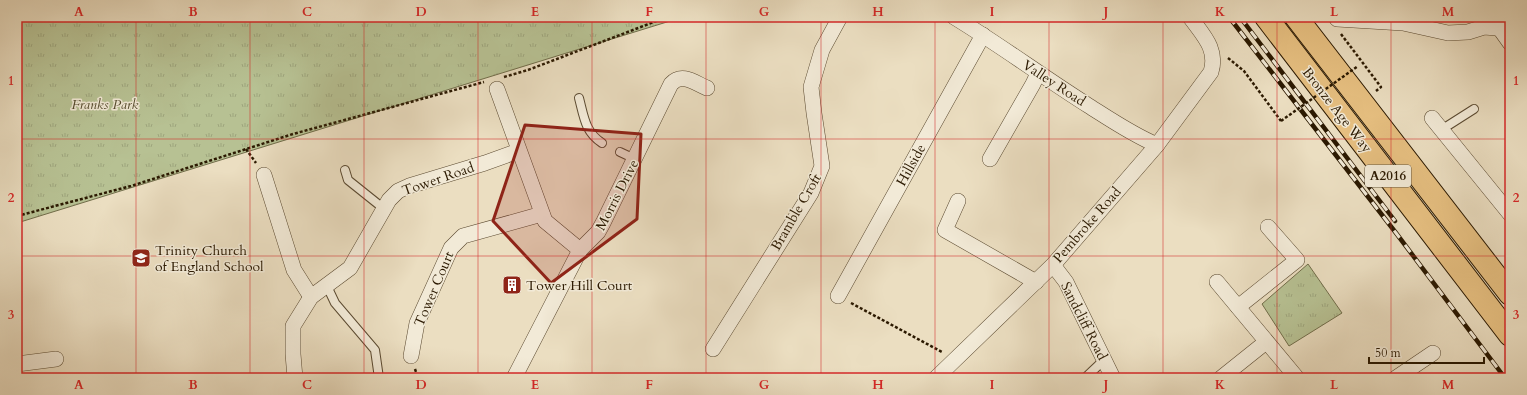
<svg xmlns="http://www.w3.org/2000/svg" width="1527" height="395" font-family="Cardo,serif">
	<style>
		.park { fill: url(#park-tufts); stroke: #716d4a }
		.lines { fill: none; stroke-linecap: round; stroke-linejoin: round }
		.lane-casing { stroke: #5b4a31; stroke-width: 10 }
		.street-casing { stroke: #5b4a31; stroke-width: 16 }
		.primary-casing { stroke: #2b1901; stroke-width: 24 }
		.path { stroke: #2b1901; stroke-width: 2.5; stroke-dasharray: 3 2; stroke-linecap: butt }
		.lane { stroke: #f2ead7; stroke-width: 8 }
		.street { stroke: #f2ead7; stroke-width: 15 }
		.primary { stroke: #e6bf80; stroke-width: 22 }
		.rail-casing { stroke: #2b1901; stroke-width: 4.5 }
		.rail { stroke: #f2ead7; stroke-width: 3; stroke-dasharray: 9; stroke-linecap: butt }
		.path-bridge { stroke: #2b1901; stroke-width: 2.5; stroke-dasharray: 3 2; stroke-linecap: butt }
		.marked { fill: #8f2418; fill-opacity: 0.2; stroke: #8f2418; stroke-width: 3; stroke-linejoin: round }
		.grid { fill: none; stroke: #d62828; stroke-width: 1; stroke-opacity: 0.55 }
		.labels { text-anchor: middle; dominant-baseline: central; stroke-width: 3; stroke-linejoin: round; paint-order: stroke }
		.shield { fill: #f2ead7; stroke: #675841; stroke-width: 1 }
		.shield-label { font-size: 13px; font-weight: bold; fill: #2b1901 }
		.street-label { font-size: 14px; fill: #2b1901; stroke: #f2ead7 }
		.park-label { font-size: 14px; font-style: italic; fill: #554b2d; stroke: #f2ead7 }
		.poi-label { font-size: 14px; fill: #2b1901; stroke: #f2ead7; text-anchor: start }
		.neatline { fill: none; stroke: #d62828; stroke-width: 1.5 }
		.grid-label { font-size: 13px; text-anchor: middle; font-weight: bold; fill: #d62828 }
	</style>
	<defs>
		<pattern id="park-tufts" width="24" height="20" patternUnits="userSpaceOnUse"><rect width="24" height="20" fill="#b7c193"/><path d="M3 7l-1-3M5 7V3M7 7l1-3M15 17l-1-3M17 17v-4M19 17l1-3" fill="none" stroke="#9ea57d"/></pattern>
	</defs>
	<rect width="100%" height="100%" fill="#ebdec1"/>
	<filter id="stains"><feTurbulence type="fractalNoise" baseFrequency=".005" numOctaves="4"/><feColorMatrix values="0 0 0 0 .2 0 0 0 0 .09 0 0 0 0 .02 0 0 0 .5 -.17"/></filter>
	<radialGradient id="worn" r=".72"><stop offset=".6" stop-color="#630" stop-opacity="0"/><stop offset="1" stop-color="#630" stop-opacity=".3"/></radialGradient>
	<!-- park -->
	<g class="park">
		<path d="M17,17H683L17,223Z"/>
		<path d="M1308,264L1342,313L1289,346L1262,304Z"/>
	</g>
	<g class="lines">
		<!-- lane casing -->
		<g class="lane-casing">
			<g id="lane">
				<path d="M579,98C584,117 585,132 602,143"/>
				<path d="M1441,130L1474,109"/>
				<path d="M620,152L635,159"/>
				<path d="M345,170L348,180L383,208"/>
				<path d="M326,284L335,303L375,350L379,378"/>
				<path d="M1085,378L1104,360"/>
			</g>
		</g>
		<!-- street casing -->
		<g class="street-casing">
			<g id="street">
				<path d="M954,17C1000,45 1043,77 1089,106C1111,120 1133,135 1157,145"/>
				<path d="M1337,19L1403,23L1448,33L1468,32L1484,27L1510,29"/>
				<path d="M1500,29L1510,43"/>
				<path d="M497,89L545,221L580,250"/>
				<path d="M1432,118L1510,214"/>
				<path d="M990,159L1033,84L1038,73"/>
				<path d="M264,175L294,270L311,297"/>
				<path d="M958,201L945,230L1036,282"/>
				<path d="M1053,265L1066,282L1113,378"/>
				<path d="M1217,282L1297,378"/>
				<path d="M838,296L983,35"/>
				<path d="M1238,307L1297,260L1268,227"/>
				<path d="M713,349L811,193L822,166L814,113L811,87L822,50L840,17"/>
				<path d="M411,356L417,323L451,248L463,236L542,214"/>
				<path d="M17,364L56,359"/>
				<path d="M295,378L293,354V326L311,297L350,268L389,200L398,191L409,186L485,163L518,151"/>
				<path d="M514,378L580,250L598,232L603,223L671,84C682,72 695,83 707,88"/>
				<path d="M936,378L1053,265L1157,145L1211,72C1218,49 1203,35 1190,17"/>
				<path d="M1221,378L1266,342"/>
				<path d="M1396,378L1433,353"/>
			</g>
		</g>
		<!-- primary casing -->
		<g class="primary-casing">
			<g id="primary">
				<path d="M1266,17L1510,335"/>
				<path d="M1296,17L1510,294"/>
			</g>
		</g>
		<!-- path -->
		<g class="path">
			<path d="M1341,34L1381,87L1376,91"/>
			<path d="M1228,58L1244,71L1281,121"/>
			<path d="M504,77L528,70L667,17"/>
			<path d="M246,149L256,163"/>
			<path d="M17,216L131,186L293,134L484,82"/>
			<path d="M851,303L942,352"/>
			<path d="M415,369L418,378"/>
		</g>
		<!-- lane -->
		<use href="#lane" class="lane"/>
		<!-- street -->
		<use href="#street" class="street"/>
		<!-- primary -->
		<use href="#primary" class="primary"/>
		<!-- rail casing -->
		<g class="rail-casing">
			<g id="rail">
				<path d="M1229,17L1396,233L1505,378"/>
				<path d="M1240,17L1395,221"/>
			</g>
		</g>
		<!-- rail -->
		<use href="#rail" class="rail"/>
		<!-- path-bridge -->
		<path class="path-bridge" d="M1281,121L1358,66"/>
	</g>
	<!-- marked area -->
	<path class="marked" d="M525,125L641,134L637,219L551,283L493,221Z"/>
	<!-- grid -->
	<path class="grid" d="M136,17V378M250,17V378M364,17V378M478,17V378M592,17V378M706,17V378M821,17V378M935,17V378M1049,17V378M1163,17V378M1277,17V378M1391,17V378M17,139H1510M17,256H1510"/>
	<!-- icons -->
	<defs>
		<g id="school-square" transform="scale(1)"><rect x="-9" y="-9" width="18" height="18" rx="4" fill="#8f2418" stroke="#f2ead7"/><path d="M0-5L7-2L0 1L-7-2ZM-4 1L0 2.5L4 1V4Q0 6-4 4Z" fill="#fff"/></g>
		<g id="building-square" transform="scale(1)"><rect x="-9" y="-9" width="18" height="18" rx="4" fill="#8f2418" stroke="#f2ead7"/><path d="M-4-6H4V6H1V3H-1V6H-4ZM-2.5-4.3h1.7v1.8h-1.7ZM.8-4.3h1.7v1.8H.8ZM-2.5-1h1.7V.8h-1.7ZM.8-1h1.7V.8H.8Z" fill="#fff"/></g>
	</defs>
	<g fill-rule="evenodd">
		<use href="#school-square" x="141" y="258"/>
		<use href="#building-square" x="512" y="285"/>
	</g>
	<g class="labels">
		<!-- shield labels -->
		<rect class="shield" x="1365" y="165" width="46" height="22" rx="3"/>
		<g class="shield-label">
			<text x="1388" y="176">A2016</text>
		</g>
		<!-- street labels -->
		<g class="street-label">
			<text transform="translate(1054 83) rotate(33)">Valley Road</text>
			<text transform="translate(1337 110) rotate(52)">Bronze Age Way</text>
			<text transform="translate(911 165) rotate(-61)">Hillside</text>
			<text transform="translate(438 179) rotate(-19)">Tower Road</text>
			<text transform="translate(617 195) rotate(-63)">Morris Drive</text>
			<text transform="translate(796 212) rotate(-60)">Bramble Croft</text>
			<text transform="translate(1087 225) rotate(-49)">Pembroke Road</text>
			<text transform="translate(434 289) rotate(-67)">Tower Court</text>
			<text transform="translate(1084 321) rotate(63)">Sandcliff Road</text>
		</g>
		<!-- park labels -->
		<g class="park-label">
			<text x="105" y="104">Franks Park</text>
		</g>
		<!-- poi labels -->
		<g class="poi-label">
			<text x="155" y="250">Trinity Church<tspan x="155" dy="16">of England School</tspan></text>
			<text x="526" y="285">Tower Hill Court</text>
		</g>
	</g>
	<!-- margin -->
	<rect width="1527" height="395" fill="none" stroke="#ebdec1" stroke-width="44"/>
	<!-- scale -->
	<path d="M1369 357v6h115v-6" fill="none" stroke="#2b1901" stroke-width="2"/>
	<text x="1375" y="357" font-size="12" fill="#2b1901" stroke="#f2ead7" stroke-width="3" paint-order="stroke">50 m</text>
	<rect x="22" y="22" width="1483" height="351" class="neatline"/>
	<g class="grid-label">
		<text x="79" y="16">A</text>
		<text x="193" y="16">B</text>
		<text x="307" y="16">C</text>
		<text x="421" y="16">D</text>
		<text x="535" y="16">E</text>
		<text x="649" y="16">F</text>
		<text x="764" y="16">G</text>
		<text x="878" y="16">H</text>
		<text x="992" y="16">I</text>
		<text x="1106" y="16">J</text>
		<text x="1220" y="16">K</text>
		<text x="1334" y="16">L</text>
		<text x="1448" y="16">M</text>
		<text x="11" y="85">1</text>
		<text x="1516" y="85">1</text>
		<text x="11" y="202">2</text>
		<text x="1516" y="202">2</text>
		<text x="11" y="319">3</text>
		<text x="1516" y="319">3</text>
		<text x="79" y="389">A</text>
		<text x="193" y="389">B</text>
		<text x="307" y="389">C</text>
		<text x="421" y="389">D</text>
		<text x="535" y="389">E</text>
		<text x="649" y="389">F</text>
		<text x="764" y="389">G</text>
		<text x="878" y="389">H</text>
		<text x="992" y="389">I</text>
		<text x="1106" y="389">J</text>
		<text x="1220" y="389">K</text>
		<text x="1334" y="389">L</text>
		<text x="1448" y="389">M</text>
	</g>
	<rect width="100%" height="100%" filter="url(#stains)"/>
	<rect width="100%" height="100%" fill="url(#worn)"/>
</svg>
